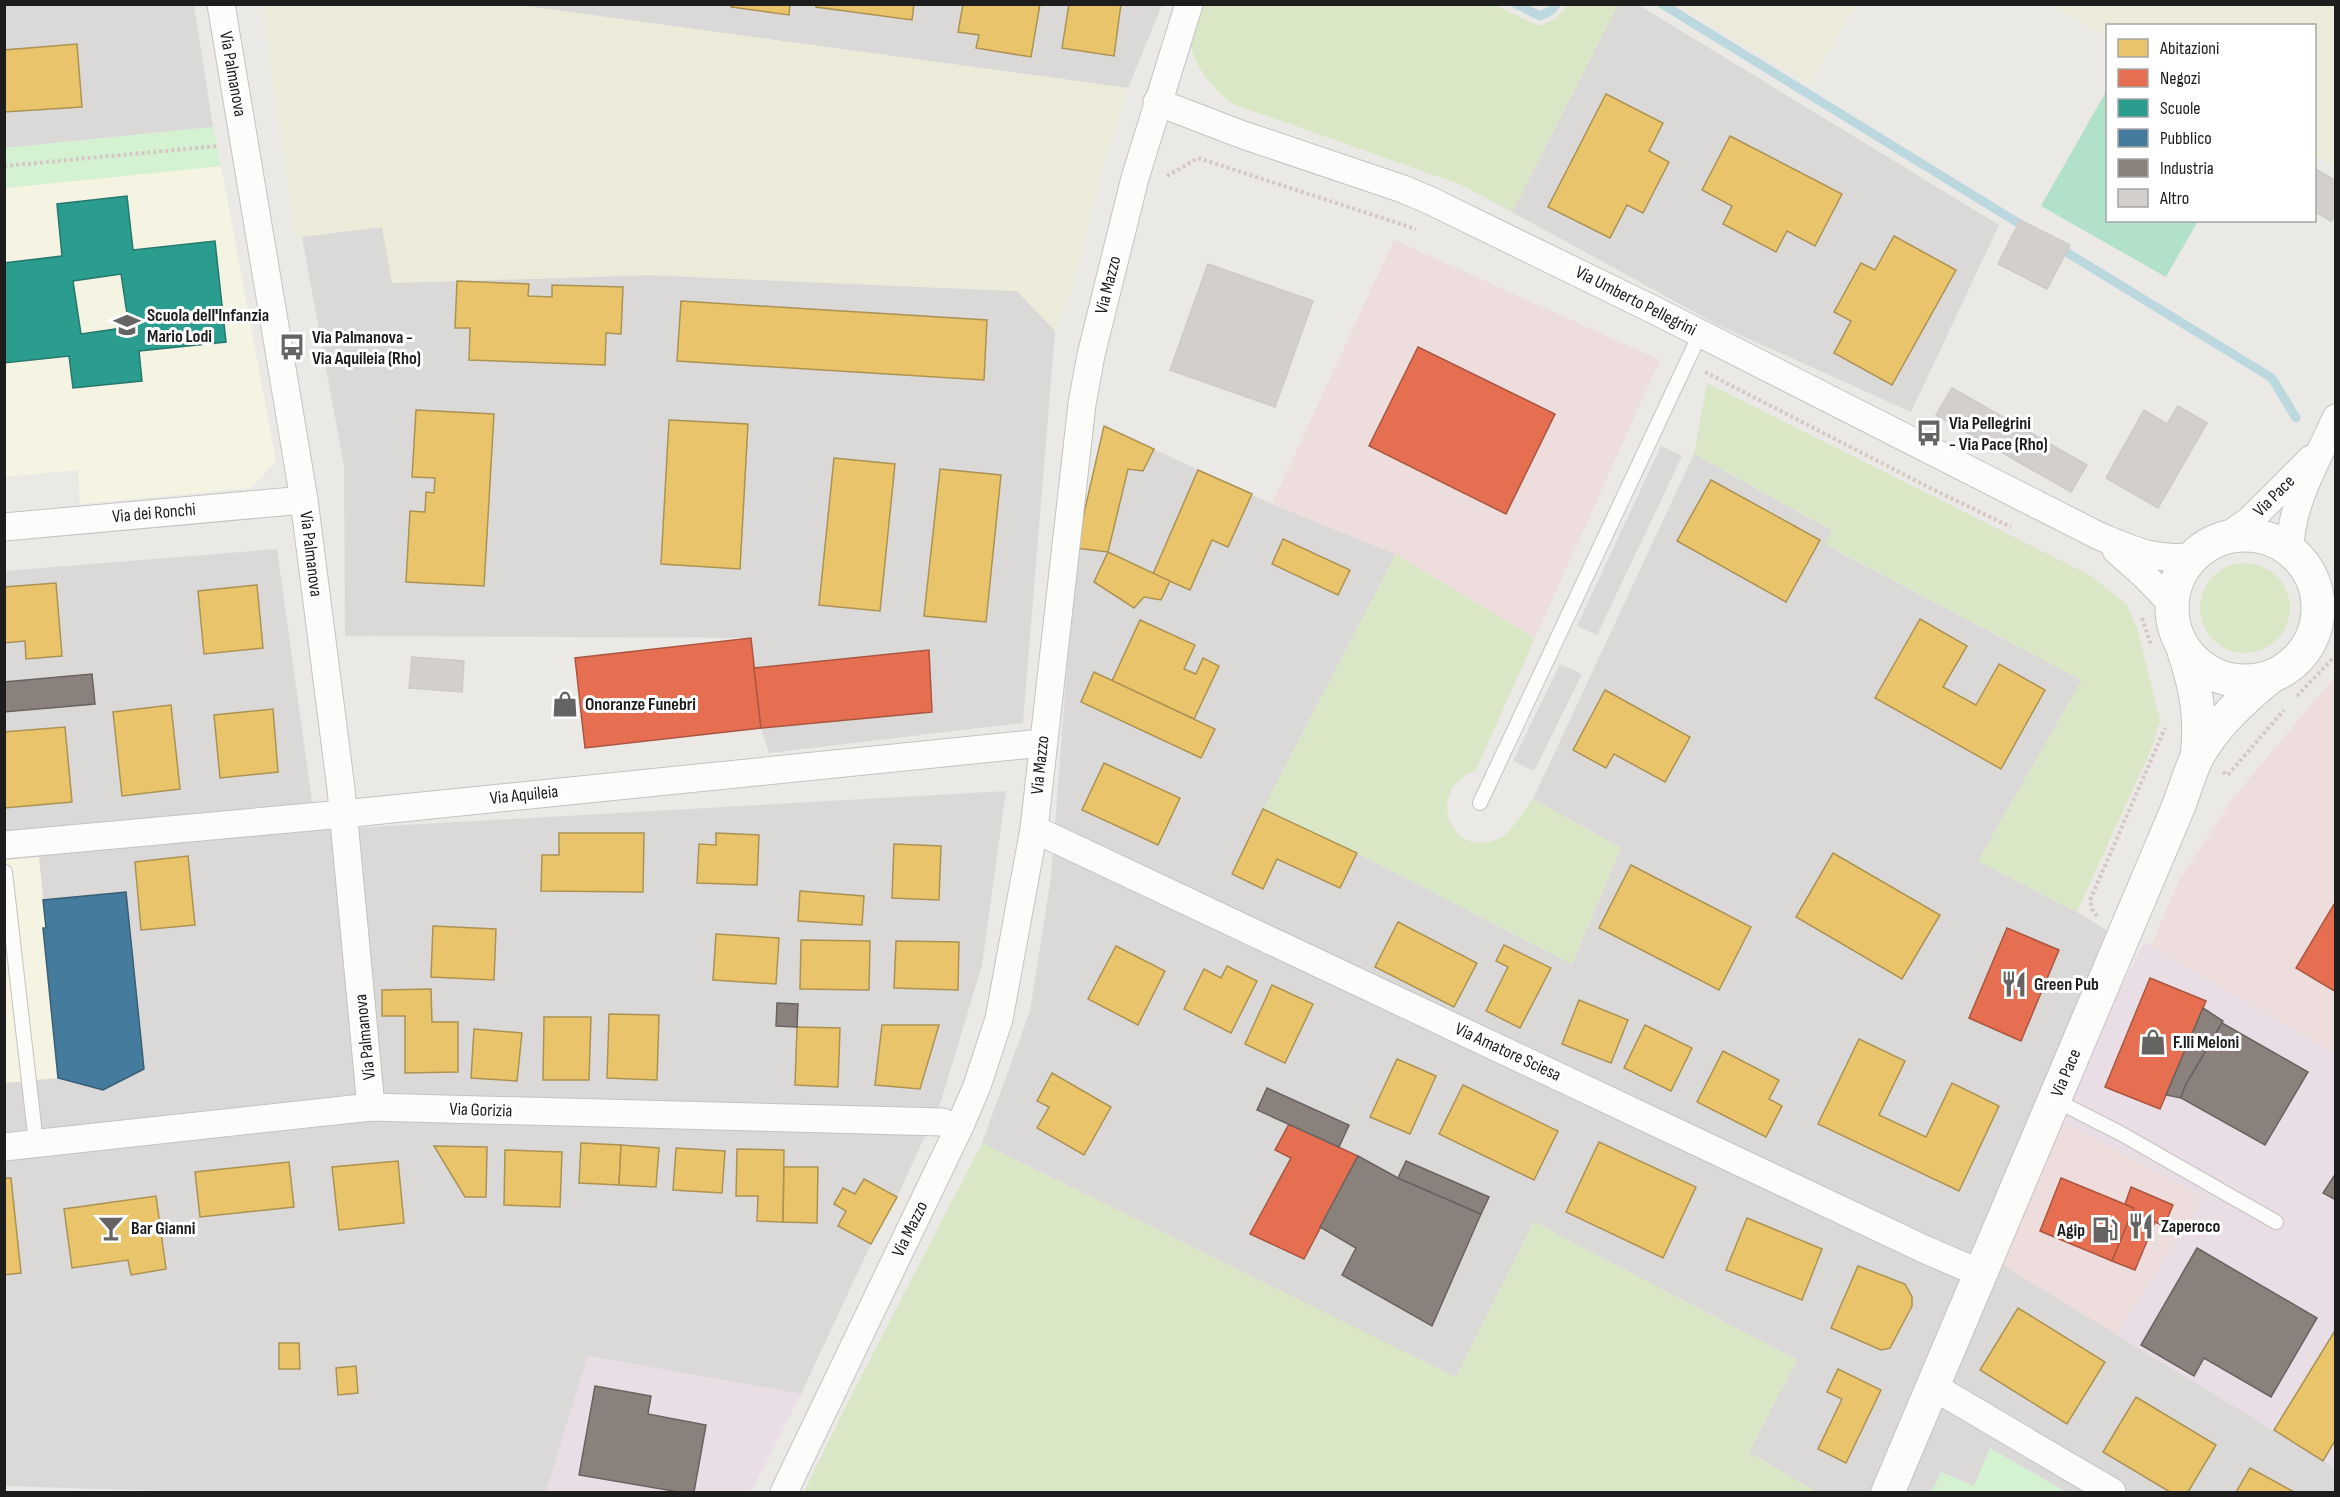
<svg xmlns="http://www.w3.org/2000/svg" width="2340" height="1497" font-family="'Sofia Sans Condensed',sans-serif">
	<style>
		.residential { fill: #dad9d7 }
		.commercial { fill: #eddddc }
		.industrial { fill: #e9dee5 }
		.education { fill: #f5f3e1 }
		.farmland { fill: #ecebd9 }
		.grass { fill: #dae7c6 }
		.park { fill: #d4f1d2 }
		.pitch { fill: #b2e1ca }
		.homes { fill: #e9c46a; stroke: #ac9253; stroke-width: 1.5 }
		.shops { fill: #e76f51; stroke: #aa5641; stroke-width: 1.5 }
		.schools { fill: #2a9d8f; stroke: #26776d; stroke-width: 1.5; fill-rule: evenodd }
		.public { fill: #457b9d; stroke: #395f77; stroke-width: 1.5 }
		.industry { fill: #8a817c; stroke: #696360; stroke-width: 1.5 }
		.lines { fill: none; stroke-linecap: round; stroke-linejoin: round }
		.stream { stroke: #bad8de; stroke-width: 9 }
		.building { fill: #d2cfcd; stroke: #cecac7; stroke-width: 1.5 }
		.service-casing { stroke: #c4c3c2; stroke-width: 16 }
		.minor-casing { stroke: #c4c3c2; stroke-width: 29 }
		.tertiary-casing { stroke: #c4c3c2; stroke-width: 35 }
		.path { stroke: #d5c7c5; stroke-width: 4; stroke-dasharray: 3 3; stroke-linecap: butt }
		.service { stroke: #fcfcfb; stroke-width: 14 }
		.minor { stroke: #fcfcfb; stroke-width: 27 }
		.tertiary { stroke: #fcfcfb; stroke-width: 33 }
		.labels { text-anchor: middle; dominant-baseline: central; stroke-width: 6; stroke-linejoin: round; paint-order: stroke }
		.street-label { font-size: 18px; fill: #1d1d1d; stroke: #fff }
		.poi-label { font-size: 18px; font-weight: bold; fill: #1d1d1d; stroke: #fff; text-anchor: start }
	</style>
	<rect width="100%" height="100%" fill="#ebe9e6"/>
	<!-- residential -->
	<g class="residential">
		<path d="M1637,4L1999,225L1911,412L1718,325L1512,212L1618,5Z"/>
		<path d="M5,5H194L213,127L5,148Z"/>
		<path d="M518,5H1162L1128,88Z"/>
		<path d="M382,227L393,283L649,275L1017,291L1055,331L1023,723L769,753L761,728L751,638L345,636L344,466L302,237Z"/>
		<path d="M1104,426L1272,504L1396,554L1263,809L1357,853L1572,964L1621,848L1533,799L1694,454L1833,531L1826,545L2082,680L1978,861L2077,912L2108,931L1871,1492H1816L1749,1452L1797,1360L1534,1222L1456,1378L982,1143L1030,1011L1051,877L1076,548Z"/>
		<path d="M1661,446L1682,456L1597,635L1577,626Z"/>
		<path d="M277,549L316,830L1006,791L982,965L941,1101L897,1197L871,1244L801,1394L588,1356L546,1492H197L5,1486V571Z"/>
		<path d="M1560,664L1582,674L1534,771L1513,761Z"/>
		<path d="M1995,1260L2335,1468V1492H2066L1990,1448L1974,1486L1941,1472L1932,1492H1894Z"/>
	</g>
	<!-- commercial -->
	<g class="commercial">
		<path d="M1394,240L1660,360L1535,638L1396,554L1272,504Z"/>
		<path d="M2335,676V1054L2151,946L2179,880L2234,797Z"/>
		<path d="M2055,1117L2204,1197L2117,1335L1995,1260Z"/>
	</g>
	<!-- industrial -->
	<g class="industrial">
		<path d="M2144,942L2335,1054V1468L2117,1335L2204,1197L2055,1117Z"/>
		<path d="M588,1356L801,1394L751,1492H546Z"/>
	</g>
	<!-- education -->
	<g class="education">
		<path d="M221,166L276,461L251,488L80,504L78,470L5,477V188Z"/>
		<path d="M39,857L46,928H43L58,1078L5,1083L4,860Z"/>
	</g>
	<!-- farmland -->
	<g class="farmland">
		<path d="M262,5H518L1128,88L1108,150L1071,293L1055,331L1017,291L649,275L392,283L382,227L296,237Z"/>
		<path d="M1677,5H1857L1809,84Z"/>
		<path d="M2051,5H2335V167L2315,155L2314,26H2108L2107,37Z"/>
	</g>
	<!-- grass -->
	<g class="grass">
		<path d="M1199,5H1495L1539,26C1551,22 1561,16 1567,5H1618L1512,212L1459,184L1233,104C1213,89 1195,68 1190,42C1188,32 1196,15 1199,5Z"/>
		<path d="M1707,383L2090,575L2127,605L2137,628L2160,721L2151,750L2077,912L1978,861L2082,680L1825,544L1832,530L1694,454Z"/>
		<path d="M1396,554L1535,638L1476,770C1423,792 1452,855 1492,841C1496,840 1501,839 1504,836C1512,829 1525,809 1533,799L1621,848L1572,964L1357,853L1263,809Z"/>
		<circle cx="2245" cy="608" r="45"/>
		<path d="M982,1143L1456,1377L1534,1222L1797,1360L1749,1452L1816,1492H804L848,1402Z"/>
	</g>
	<!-- park -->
	<g class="park">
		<path d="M213,127L221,166L5,188V148Z"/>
		<path d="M1990,1448L2066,1492H1932L1941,1472L1974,1486Z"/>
	</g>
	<!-- pitch -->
	<path class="pitch" d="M2107,90L2108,220L2198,221L2166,277L2041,206Z"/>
	<!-- homes -->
	<g class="homes">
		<path d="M732,4H790L789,15L731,7Z"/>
		<path d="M816,4H914L912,20L816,7Z"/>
		<path d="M963,4H1040L1031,57L976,48L979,35L958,32Z"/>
		<path d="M1069,4H1121L1114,56L1062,48Z"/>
		<path d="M77,44L82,107L4,112V50Z"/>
		<path d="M1606,94L1663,123L1649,151L1669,162L1643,213L1627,205L1610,238L1548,207Z"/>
		<path d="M1730,136L1842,194L1815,246L1787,231L1776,252L1723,224L1732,206L1702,190Z"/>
		<path d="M1894,236L1956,270L1892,385L1834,353L1851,321L1834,312L1861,263L1875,270Z"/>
		<path d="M457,281L529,284L528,296L552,297V285L623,287L621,334L606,333L605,365L469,360L470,328H455Z"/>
		<path d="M681,301L987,320L984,380L677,361Z"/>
		<path d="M416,410L494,414L484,586L406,582L410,511L425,512L426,492L434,493L435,478L412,477Z"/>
		<path d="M669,420L748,424L740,569L661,564Z"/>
		<path d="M1104,426L1154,449L1143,471L1128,469L1108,552L1076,548Z"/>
		<path d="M834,458L895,464L880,611L819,605Z"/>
		<path d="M940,469L1001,475L986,622L924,616Z"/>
		<path d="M1198,470L1252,494L1228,547L1212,540L1190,590L1153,574Z"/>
		<path d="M1711,480L1820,540L1786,602L1677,541Z"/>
		<path d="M1283,539L1350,570L1338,595L1272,564Z"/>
		<path d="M1108,552L1170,581L1161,600L1144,597L1134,608L1094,582Z"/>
		<path d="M56,583L62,656L26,659L25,641L4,643V587Z"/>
		<path d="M257,585L263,648L204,654L198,591Z"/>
		<path d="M1920,619L1967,646L1943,687L1976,705L1999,664L2045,690L2001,769L1875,698Z"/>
		<path d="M1140,620L1195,645L1184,669L1196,674L1203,658L1219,666L1194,719L1112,681Z"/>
		<path d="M1094,672L1215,729L1201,758L1081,702Z"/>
		<path d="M1605,690L1690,737L1665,782L1614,754L1606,768L1573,750Z"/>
		<path d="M171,705L180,789L122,796L113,712Z"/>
		<path d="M273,709L278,772L220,778L214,715Z"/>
		<path d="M65,727L72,802L4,808V732Z"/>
		<path d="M1104,763L1180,798L1158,845L1082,810Z"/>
		<path d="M1263,809L1357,853L1340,888L1277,859L1263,889L1232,874Z"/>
		<path d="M559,833H644L643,892L541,891L542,855H559Z"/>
		<path d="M716,833L759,835L757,885L697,883L699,844L716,845Z"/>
		<path d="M894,844L941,846L939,900L892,898Z"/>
		<path d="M1833,853L1940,915L1902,979L1796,917Z"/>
		<path d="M188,856L195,925L141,930L135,862Z"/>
		<path d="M1631,865L1751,927L1719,990L1599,928Z"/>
		<path d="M800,891L864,896L862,925L798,921Z"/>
		<path d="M1398,922L1477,963L1454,1007L1375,967Z"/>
		<path d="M433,926L496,929L494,980L431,977Z"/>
		<path d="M716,934L779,938L776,984L713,980Z"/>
		<path d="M801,940L870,941L869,990L800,989Z"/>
		<path d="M896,941L959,942L958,990L894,988Z"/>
		<path d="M1504,945L1551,968L1520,1028L1486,1011L1508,967L1496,961Z"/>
		<path d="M1116,946L1165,971L1138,1025L1088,999Z"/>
		<path d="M1227,966L1257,981L1231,1033L1184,1009L1204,969L1221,978Z"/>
		<path d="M1272,985L1313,1004L1285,1063L1245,1044Z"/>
		<path d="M431,989L432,1022H458V1072L405,1073V1016H382V990Z"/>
		<path d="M1579,1000L1628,1020L1611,1063L1562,1044Z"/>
		<path d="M609,1014L659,1015L657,1080L607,1078Z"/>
		<path d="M544,1017H591L589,1080H543Z"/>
		<path d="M882,1025H939L920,1089L875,1085Z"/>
		<path d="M1645,1025L1692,1048L1671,1091L1624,1068Z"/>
		<path d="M797,1027L840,1028L838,1087L795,1085Z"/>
		<path d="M474,1029L522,1033L517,1081L471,1078Z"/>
		<path d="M1859,1039L1905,1061L1879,1115L1926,1137L1952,1083L1999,1106L1959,1191L1818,1124Z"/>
		<path d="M1723,1051L1779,1080L1769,1099L1782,1106L1766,1137L1697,1102Z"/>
		<path d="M1397,1059L1436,1076L1410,1134L1370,1117Z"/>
		<path d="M1052,1073L1111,1107L1084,1155L1037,1128L1049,1107L1037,1101Z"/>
		<path d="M1463,1085L1558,1131L1534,1180L1439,1134Z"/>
		<path d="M1599,1142L1696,1187L1663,1258L1566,1212Z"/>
		<path d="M581,1143L621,1145L619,1185L579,1183Z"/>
		<path d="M621,1145L659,1148L656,1187L619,1185Z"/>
		<path d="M434,1146L487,1147L486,1197H465Z"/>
		<path d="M676,1148L725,1151L722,1193L673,1190Z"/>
		<path d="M737,1149L784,1150L783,1222L757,1221L758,1196H736Z"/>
		<path d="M505,1150L562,1152L560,1207L504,1205Z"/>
		<path d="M398,1161L404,1223L339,1230L332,1167Z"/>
		<path d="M289,1162L294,1207L200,1217L195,1172Z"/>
		<path d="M784,1167H818L817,1223L783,1222Z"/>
		<path d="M4,1178H11L21,1273L4,1275Z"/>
		<path d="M864,1179L897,1197L871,1244L838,1226L846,1211L834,1204L843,1188L855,1194Z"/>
		<path d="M156,1196L166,1269L131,1275L128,1260L72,1268L64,1209Z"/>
		<path d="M1747,1218L1822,1249L1802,1300L1726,1270Z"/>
		<path d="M1858,1266L1905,1284L1912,1297V1306L1890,1348L1881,1350L1831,1328Z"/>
		<path d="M2018,1308L2105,1362L2067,1424L1980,1370Z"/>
		<path d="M2336,1329V1439L2323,1461L2274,1430Z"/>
		<path d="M279,1343H299L300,1369H279Z"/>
		<path d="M356,1366L358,1393L338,1395L336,1368Z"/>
		<path d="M1838,1369L1881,1390L1846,1463L1818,1449L1842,1399L1827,1392Z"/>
		<path d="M2136,1397L2216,1445L2188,1492H2170L2103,1452Z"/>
		<path d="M2250,1468L2294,1492H2236Z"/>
	</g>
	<!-- shops -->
	<g class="shops">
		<path d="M1418,347L1555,414L1506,514L1369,446Z"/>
		<path d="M751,638L761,728L585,748L575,658Z"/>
		<path d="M929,650L932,712L761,728L754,668Z"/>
		<path d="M2336,901V992L2296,968Z"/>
		<path d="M2007,928L2059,950L2021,1041L1969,1018Z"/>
		<path d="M2150,978L2206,1001L2160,1109L2105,1087Z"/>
		<path d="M1289,1124L1358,1156L1304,1259L1250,1234L1291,1158L1275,1150Z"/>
		<path d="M2061,1178L2134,1208L2112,1261L2040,1231Z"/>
		<path d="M2131,1187L2173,1205L2164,1226L2155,1222L2135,1270L2112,1261L2134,1208L2125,1204Z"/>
	</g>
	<!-- schools -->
	<path class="schools" d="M127,196L133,250L215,241L226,342L139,351L142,381L73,388L69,356L4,363V263L62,256L57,204ZM121,274L129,327L81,334L73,281Z"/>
	<!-- public -->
	<path class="public" d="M126,892L144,1069L103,1090L58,1078L43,928H46L43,900Z"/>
	<!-- industry -->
	<g class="industry">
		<path d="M92,674L95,704L4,712V682Z"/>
		<path d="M777,1003L798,1004L797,1027L776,1026Z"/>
		<path d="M2203,1008L2223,1021L2185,1086L2181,1098L2166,1095Z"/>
		<path d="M2222,1023L2308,1072L2265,1145L2181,1098L2185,1086Z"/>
		<path d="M1267,1088L1349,1125L1339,1147L1257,1110Z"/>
		<path d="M1358,1156L1398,1178L1481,1214L1432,1326L1342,1275L1356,1248L1320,1227Z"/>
		<path d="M1406,1161L1489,1197L1481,1214L1398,1178Z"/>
		<path d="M2336,1173V1200L2323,1193Z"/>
		<path d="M2197,1248L2317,1318L2271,1397L2204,1358L2194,1376L2141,1345Z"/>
		<path d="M595,1386L651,1396L648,1414L706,1425L694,1492H679L579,1475Z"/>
	</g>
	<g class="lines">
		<!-- stream -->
		<g class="stream">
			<path d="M1516,4L1540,16L1552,10L1556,4"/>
			<path d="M1662,4L2028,229"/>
			<path d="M2058,247L2272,378L2296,418"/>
		</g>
	</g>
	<!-- building -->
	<g class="building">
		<path d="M2314,168L2336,181V215L2331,221L2314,211Z"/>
		<path d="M2020,220L2070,245L2047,289L1998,264Z"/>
		<path d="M1208,264L1313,301L1275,407L1170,370Z"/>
		<path d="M1952,388L2087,465L2071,492L1936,415Z"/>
		<path d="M2178,406L2207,423L2158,508L2106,478L2144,410L2167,424Z"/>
		<path d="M412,657L464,661L462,692L409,688Z"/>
	</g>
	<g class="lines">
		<!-- service casing -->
		<g class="service-casing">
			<g id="service">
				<path d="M1480,803L1700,334"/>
				<path d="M5,872L36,1143"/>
				<path d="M2055,1100L2120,1133L2276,1222"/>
			</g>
		</g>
		<!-- minor casing -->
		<g class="minor-casing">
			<g id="minor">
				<path d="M221,4L304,500L341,789L371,1107"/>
				<path d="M1157,102L1243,135L1403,189L1429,200L1656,311L2099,536C2133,550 2157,562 2194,556"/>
				<path d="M4,527L304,500"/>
				<path d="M2223,539L2250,520L2311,459"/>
				<path d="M2116,550L2145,576L2172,604"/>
				<path d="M2290,550C2290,504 2318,459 2336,418"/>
				<path d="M1034,829L1926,1250L1982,1274"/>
				<path d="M4,845L343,814L1042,743"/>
				<path d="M4,1147L371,1107L942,1122L959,1128"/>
				<path d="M1934,1387L2112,1492"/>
				<path d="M784,1492L959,1128L977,1086L999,1019L1034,829L1082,404L1091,355L1135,178L1189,4"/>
			</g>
		</g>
		<!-- tertiary casing -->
		<g class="tertiary-casing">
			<g id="tertiary">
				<circle cx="2245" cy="608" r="73"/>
				<path d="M2183,648C2196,687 2202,716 2197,758"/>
				<path d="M1888,1492L2177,810C2184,793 2189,774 2197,757C2215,725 2241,701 2269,678"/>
			</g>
		</g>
		<!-- path -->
		<g class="path">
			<path d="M4,166L218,146"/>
			<path d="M1167,176L1198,158L1416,229"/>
			<path d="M1705,372L1932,489L2011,527"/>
			<path d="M2142,618L2151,645"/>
			<path d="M2297,696L2336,655"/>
			<path d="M2223,772L2228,775L2284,710"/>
			<path d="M2097,916L2092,909L2090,900L2165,728"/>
		</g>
		<!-- service -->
		<use href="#service" class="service"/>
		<!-- minor -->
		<use href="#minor" class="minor"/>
		<!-- tertiary -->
		<use href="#tertiary" class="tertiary"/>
	</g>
	<!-- icons -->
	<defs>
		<g id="school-bare" transform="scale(2.07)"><path d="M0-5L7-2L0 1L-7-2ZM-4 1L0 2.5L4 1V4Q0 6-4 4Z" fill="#656463" stroke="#fff" stroke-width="2.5" paint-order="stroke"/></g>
		<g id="bus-bare" transform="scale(2.07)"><path d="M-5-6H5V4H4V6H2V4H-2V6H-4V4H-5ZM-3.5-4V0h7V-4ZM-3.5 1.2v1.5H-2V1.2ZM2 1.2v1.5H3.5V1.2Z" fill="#656463" stroke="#fff" stroke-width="2.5" paint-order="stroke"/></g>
		<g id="shop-bare" transform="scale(2.07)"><path d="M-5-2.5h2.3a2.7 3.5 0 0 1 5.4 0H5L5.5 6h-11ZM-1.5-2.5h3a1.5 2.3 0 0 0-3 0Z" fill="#656463" stroke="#fff" stroke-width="2.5" paint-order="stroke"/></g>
		<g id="restaurant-bare" transform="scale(2.07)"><path d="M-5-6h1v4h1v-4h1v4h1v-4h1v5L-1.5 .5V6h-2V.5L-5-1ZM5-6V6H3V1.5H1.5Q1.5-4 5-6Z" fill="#656463" stroke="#fff" stroke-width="2.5" paint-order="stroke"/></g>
		<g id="bar-bare" transform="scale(2.07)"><path d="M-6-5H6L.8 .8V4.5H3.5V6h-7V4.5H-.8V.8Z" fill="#656463" stroke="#fff" stroke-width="2.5" paint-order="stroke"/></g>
		<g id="fuel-bare" transform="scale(2.07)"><path d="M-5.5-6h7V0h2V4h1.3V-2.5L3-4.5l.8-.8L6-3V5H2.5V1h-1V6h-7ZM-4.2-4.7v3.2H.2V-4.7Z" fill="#656463" stroke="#fff" stroke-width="2.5" paint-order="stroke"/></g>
	</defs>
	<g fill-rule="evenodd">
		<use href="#school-bare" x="127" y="325"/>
		<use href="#bus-bare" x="292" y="347"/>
		<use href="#bus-bare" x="1929" y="433"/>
		<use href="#shop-bare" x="565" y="704"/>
		<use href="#restaurant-bare" x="2014" y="984"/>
		<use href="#shop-bare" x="2153" y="1042"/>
		<use href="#restaurant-bare" x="2141" y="1226"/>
		<use href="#bar-bare" x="111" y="1228"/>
		<use href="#fuel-bare" x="2105" y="1230"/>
	</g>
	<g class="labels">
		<!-- street labels -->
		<g class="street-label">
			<text transform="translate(233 74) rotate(80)">Via Palmanova</text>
			<text transform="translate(1108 285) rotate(-76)">Via Mazzo</text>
			<text transform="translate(1636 301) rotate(27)">Via Umberto Pellegrini</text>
			<text transform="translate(2274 496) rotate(-45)">Via Pace</text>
			<text transform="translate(154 513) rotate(-5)">Via dei Ronchi</text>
			<text transform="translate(311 554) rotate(83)">Via Palmanova</text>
			<text transform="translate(1040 765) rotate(-84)">Via Mazzo</text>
			<text transform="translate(524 795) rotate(-6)">Via Aquileia</text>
			<text transform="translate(365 1037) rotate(-96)">Via Palmanova</text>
			<text transform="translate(1508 1052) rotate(25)">Via Amatore Sciesa</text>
			<text transform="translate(2066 1073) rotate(-67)">Via Pace</text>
			<text transform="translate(481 1110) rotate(2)">Via Gorizia</text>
			<text transform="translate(910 1229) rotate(-64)">Via Mazzo</text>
		</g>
		<!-- poi labels -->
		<g class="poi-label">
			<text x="147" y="315">Scuola dell'Infanzia<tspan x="147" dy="21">Mario Lodi</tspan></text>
			<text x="312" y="337">Via Palmanova -<tspan x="312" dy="21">Via Aquileia (Rho)</tspan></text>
			<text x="1949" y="423">Via Pellegrini<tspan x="1949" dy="21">- Via Pace (Rho)</tspan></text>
			<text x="585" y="704">Onoranze Funebri</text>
			<text x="2034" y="984">Green Pub</text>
			<text x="2173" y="1042">F.lli Meloni</text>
			<text x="2161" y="1226">Zaperoco</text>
			<text x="131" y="1228">Bar Gianni</text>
			<text x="2085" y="1230" text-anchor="end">Agip</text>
		</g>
	</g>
	<!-- border -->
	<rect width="2340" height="1497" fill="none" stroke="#1d1d1d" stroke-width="12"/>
	<!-- legend -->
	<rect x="2106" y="24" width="210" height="198" fill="#ffffff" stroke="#a5a5a5" stroke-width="1.5"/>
	<rect x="2118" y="39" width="30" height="18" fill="#e9c46a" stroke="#a5a5a5" stroke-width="1.5"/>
	<text x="2160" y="54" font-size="18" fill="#1d1d1d">Abitazioni</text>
	<rect x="2118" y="69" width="30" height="18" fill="#e76f51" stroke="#a5a5a5" stroke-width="1.5"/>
	<text x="2160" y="84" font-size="18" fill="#1d1d1d">Negozi</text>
	<rect x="2118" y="99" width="30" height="18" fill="#2a9d8f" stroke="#a5a5a5" stroke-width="1.5"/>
	<text x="2160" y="114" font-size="18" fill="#1d1d1d">Scuole</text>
	<rect x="2118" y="129" width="30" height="18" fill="#457b9d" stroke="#a5a5a5" stroke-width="1.5"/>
	<text x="2160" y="144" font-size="18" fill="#1d1d1d">Pubblico</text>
	<rect x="2118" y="159" width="30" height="18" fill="#8a817c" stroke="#a5a5a5" stroke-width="1.5"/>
	<text x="2160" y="174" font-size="18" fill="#1d1d1d">Industria</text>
	<rect x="2118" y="189" width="30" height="18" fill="#d2cfcd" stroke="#a5a5a5" stroke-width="1.5"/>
	<text x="2160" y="204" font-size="18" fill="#1d1d1d">Altro</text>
</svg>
